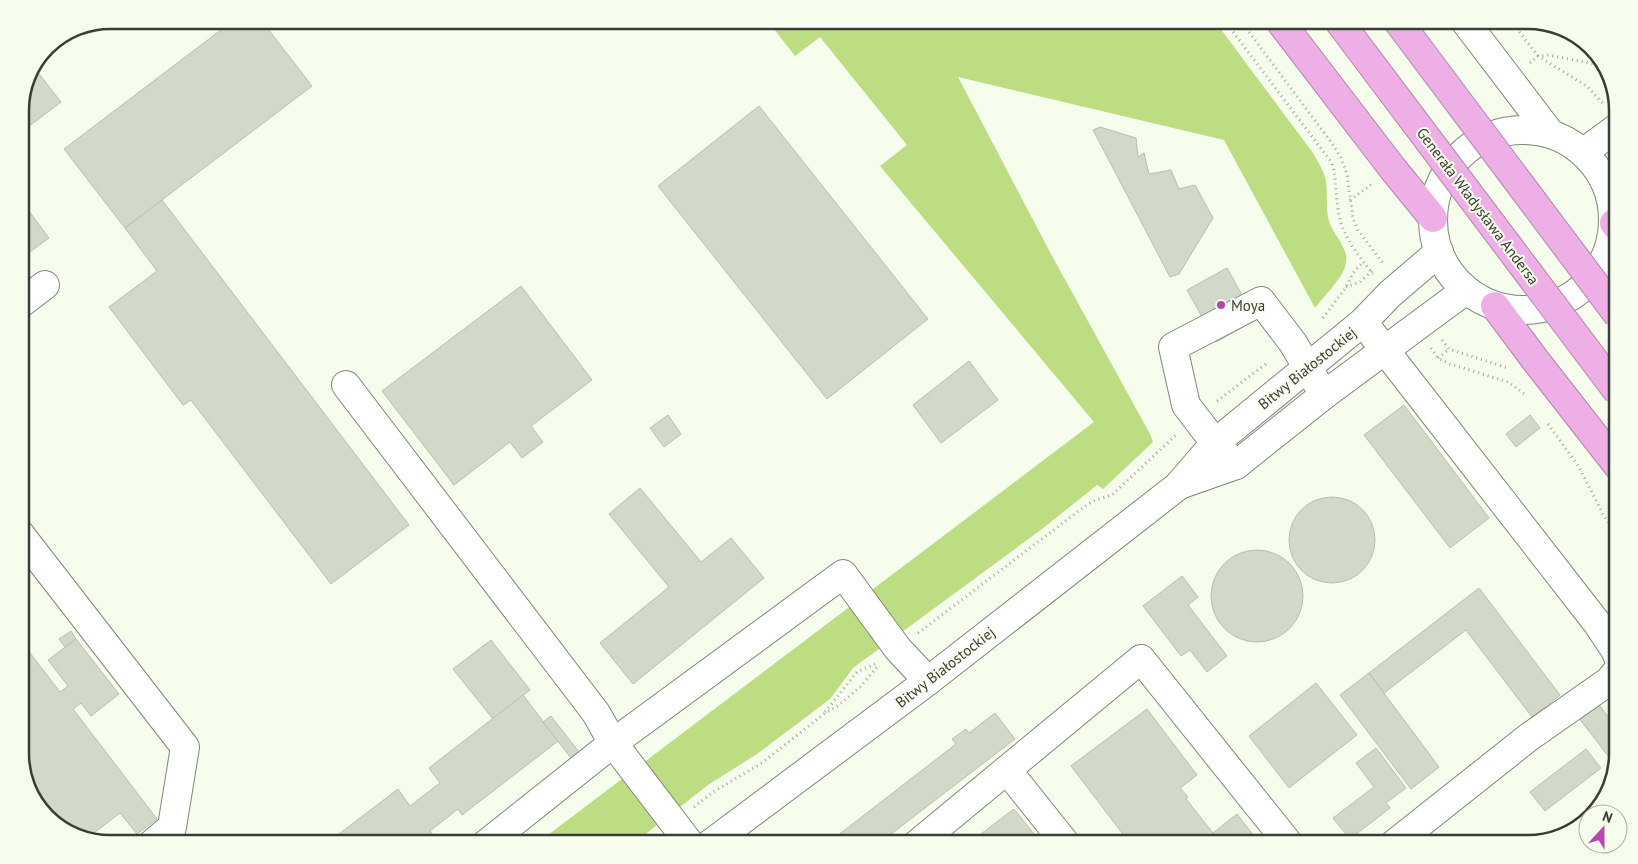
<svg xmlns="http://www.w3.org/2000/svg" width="1638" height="864" font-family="'PT Sans',sans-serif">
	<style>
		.green { fill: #bcdd81 }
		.building { fill: #d2d9c8; stroke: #b8bfae }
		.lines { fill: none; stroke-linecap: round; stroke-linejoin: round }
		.minor-casing { stroke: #818777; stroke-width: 30 }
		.highway-casing { stroke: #ae87a8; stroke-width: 30 }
		.path { stroke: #a1a69a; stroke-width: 3; stroke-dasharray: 1 4; stroke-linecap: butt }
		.minor { stroke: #fff; stroke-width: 28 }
		.highway { stroke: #edafe6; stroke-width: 28 }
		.highway-bridge-casing { stroke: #ae87a8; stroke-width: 30; stroke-linecap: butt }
		.highway-bridge { stroke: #edafe6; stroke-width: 28 }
		.poi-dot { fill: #b34aac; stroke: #f6fdec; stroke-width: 2 }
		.labels { text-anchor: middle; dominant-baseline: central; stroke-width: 4; stroke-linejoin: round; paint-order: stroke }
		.street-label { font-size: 15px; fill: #3a3c36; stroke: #f6fdec }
		.poi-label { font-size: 15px; fill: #3a3c36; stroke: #f6fdec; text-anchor: start }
		.rim { fill: none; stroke: #3a3c36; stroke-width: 2.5 }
	</style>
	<rect width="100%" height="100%" fill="#f6fdec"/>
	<!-- green -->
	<path class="green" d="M767,20H1214L1313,153C1318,162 1324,171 1326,181C1328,195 1325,211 1330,224C1335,237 1349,249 1346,263C1344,277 1323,297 1315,308L1224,140L958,77L1051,254L1150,434L1153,442L1103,489L1097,485L1042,529L853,668L830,699L757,754L708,785L633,844H536L1094,422L880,166L907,145L820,37L795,56Z"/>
	<!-- building -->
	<g class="building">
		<path d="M234,20H261L312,86L125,228L64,149Z"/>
		<path d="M36,70L61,102L20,133V104Z"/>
		<path d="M759,106L928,319L827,399L658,186Z"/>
		<path d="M1100,127L1136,138L1138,157L1144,153L1149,174L1171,170L1179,189L1195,185L1213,218L1179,274L1170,277L1093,130Z"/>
		<path d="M20,199L49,238L20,259Z"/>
		<path d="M162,200L409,525L331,584L191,400L183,405L109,307L157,271L125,228Z"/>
		<path d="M1227,268L1256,320L1216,342L1187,290Z"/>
		<path d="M521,286L592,380L531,426L543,442L522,458L510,442L454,485L382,391Z"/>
		<path d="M969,361L998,400L941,443L913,405Z"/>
		<path d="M1404,405L1489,518L1450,548L1364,435Z"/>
		<path d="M668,415L681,434L664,447L650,428Z"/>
		<path d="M1530,415L1540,428L1516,447L1506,434Z"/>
		<path d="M640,488L701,562L731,538L764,578L633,684L600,643L669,587L609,514Z"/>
		<circle cx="1332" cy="540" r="43"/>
		<circle cx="1257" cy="596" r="46"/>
		<path d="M1182,576L1198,597L1188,605L1227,656L1207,672L1190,650L1181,656L1143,606Z"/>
		<path d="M1479,588L1560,695L1532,717L1466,630L1384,693L1369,673Z"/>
		<path d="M71,631L76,639L65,647L59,639Z"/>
		<path d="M76,639L119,694L91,716L81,703L73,709L157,819L137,834L120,813L86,839L70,835L35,805L20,761V640L60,692L68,686L48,660Z"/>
		<path d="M491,640L530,690L493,719L453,669Z"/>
		<path d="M1369,673L1439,767L1411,789L1340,695Z"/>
		<path d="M1316,683L1357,735L1289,788L1249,736Z"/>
		<path d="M523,695L558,741L462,815L458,809L430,831L434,836L423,844H326L398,789L410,806L440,783L429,768Z"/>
		<path d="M1597,702L1618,730V750L1609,757L1578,717Z"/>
		<path d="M1147,709L1197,775L1180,788L1188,797L1186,799L1213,833L1237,814L1260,844H1146L1139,834L1129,842L1071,766Z"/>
		<path d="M995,713L1015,739L878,844H850L841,833L956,744L952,739L966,729L969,733Z"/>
		<path d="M551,716L579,752L571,758L543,722Z"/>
		<path d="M1376,748L1406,788L1386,803L1390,808L1350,839L1333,818L1374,787L1356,763Z"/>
		<path d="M1586,749L1601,768L1545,811L1530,792Z"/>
		<path d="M1014,809L1042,844H982L977,837Z"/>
		<path d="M841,833L850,844H827Z"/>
	</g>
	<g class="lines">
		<!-- minor casing -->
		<g class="minor-casing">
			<g id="minor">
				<path d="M1464,20L1550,133"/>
				<circle cx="1523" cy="220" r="90"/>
				<path d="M1584,152L1618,127"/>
				<path d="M20,304L45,285"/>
				<path d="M1363,322L1597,623L1615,650L1618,657"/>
				<path d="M346,385L596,713L613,743L690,844"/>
				<path d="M1236,465L1215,443L1186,405L1173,347L1261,301L1293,343L1324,395"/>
				<path d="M1179,485L1236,465L1324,395L1466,290"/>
				<path d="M20,534L185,747L172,827L152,844"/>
				<path d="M1007,770L1066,844"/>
				<path d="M486,844L613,743L843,574L898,649L928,681"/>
				<path d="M710,844L928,681L1178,486L1215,443L1363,322L1390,294L1439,252"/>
				<path d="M917,844L1141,659L1289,844"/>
				<path d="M1394,844L1529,737L1609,681L1618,670"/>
			</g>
		</g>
		<!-- highway casing -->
		<g class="highway-casing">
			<g id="highway">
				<path d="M1279,20L1393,169L1433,218"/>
				<path d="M1614,223L1618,228"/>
				<path d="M1495,306L1536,361L1618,466"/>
			</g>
		</g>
		<!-- path -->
		<g class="path">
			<path d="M1224,20L1332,163C1337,180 1335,192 1338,209C1341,235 1358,255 1373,274"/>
			<path d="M1240,20L1331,142L1341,158L1347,174L1353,218L1358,230L1384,265"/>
			<path d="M1510,20L1538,56L1588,87L1605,106"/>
			<path d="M1530,63L1538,56L1549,55L1605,66"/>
			<path d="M1350,200L1372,184"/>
			<path d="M1346,287L1360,282L1372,271"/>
			<path d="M1323,318L1346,287L1353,273L1363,262"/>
			<path d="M1442,340L1449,349L1508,368"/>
			<path d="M1431,348L1438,358L1450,364L1508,382L1526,395"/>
			<path d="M1438,358L1449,349"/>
			<path d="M1217,401L1266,364"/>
			<path d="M1548,424L1579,467L1604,516L1618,535"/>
			<path d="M1609,492L1618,503"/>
			<path d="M918,633L1080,510L1093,501L1112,495L1176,435"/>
			<path d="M825,712L857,672L875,664"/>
			<path d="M694,807L713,792L762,763L824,714L839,705L860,687L878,666"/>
			<path d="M647,844L654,839"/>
		</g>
		<!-- minor -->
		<use href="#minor" class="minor"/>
		<!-- highway -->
		<use href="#highway" class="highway"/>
		<!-- highway-bridge casing -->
		<g class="highway-bridge-casing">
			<g id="highway-bridge">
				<path d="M1338,20L1618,392"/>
				<path d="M1397,20L1618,315"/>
			</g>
		</g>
		<!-- highway-bridge -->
		<use href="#highway-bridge" class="highway-bridge"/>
	</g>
	<!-- markers -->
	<circle class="poi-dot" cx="1221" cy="305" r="5"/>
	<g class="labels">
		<!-- street labels -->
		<g class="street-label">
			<text transform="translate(1478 206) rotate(53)">Generała Władysława Andersa</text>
			<text transform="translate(1307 368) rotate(-39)">Bitwy Białostockiej</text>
			<text transform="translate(945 667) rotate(-38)">Bitwy Białostockiej</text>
		</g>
		<!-- poi labels -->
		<g class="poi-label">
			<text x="1231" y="305">Moya</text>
		</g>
	</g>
	<!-- crop -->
	<path d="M0 0H1638V864H0ZM110 29H1528A81 81 0 0 1 1609 110V754A81 81 0 0 1 1528 835H110A81 81 0 0 1 29 754V110A81 81 0 0 1 110 29Z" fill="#f6fdec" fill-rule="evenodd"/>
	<path class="rim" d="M110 29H1528A81 81 0 0 1 1609 110V754A81 81 0 0 1 1528 835H110A81 81 0 0 1 29 754V110A81 81 0 0 1 110 29Z"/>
	<!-- north arrow -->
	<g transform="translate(1603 829) rotate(21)"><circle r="24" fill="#f6fdec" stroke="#abb0a3"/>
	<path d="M0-4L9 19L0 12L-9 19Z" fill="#b34aac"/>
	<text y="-8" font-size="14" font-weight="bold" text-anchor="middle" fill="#3a3c36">N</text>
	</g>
</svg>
